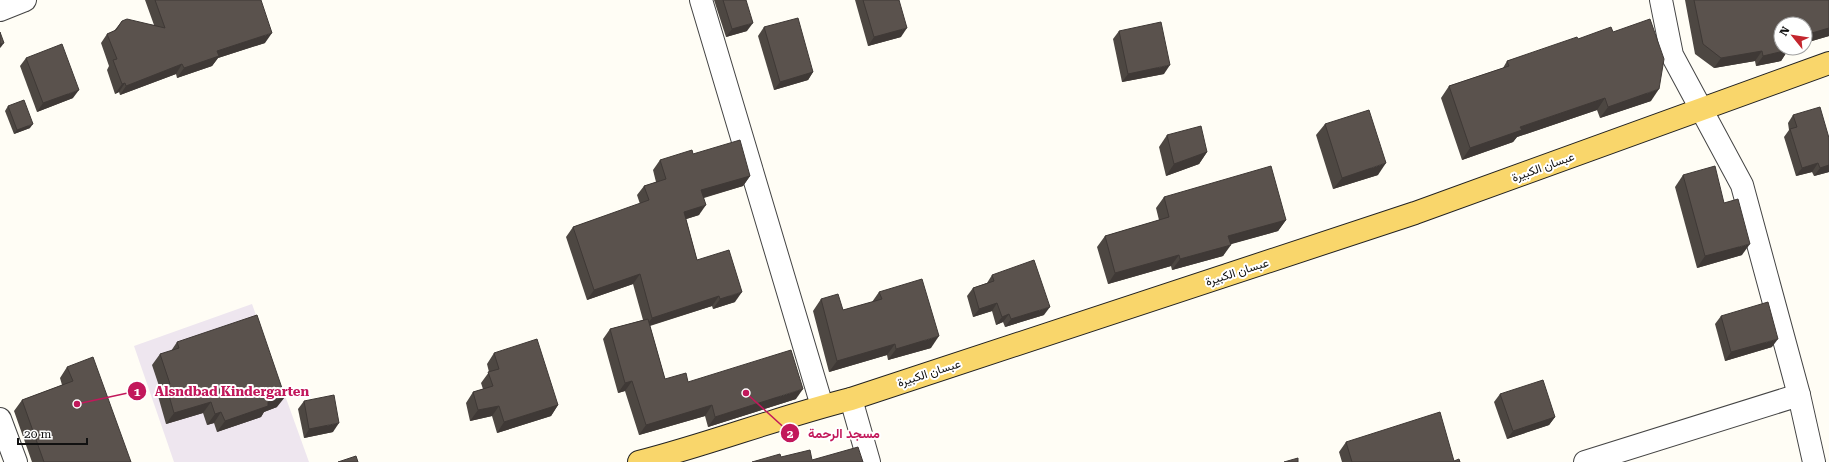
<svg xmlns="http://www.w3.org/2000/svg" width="1829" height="462" font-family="'Roboto Serif',Vazirmatn,serif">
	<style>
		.industrial { fill: #eee6ef }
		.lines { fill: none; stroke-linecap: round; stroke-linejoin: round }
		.minor-casing { stroke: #444; stroke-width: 24 }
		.major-casing { stroke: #222; stroke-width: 24 }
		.minor { stroke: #fff; stroke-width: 22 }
		.major { stroke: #f9d66b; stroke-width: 22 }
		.wall { fill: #4d4742 }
		.shaded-wall { fill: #3f3936 }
		.building { fill: #5a524d; stroke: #3f3936 }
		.labels { text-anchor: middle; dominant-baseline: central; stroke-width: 4; stroke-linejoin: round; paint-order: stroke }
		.street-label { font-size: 12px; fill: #111; stroke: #fff }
		.leader { fill: none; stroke: #c2185b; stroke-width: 1.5 }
		.callout-dot { fill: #c2185b; stroke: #fff; stroke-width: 1.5 }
		.mark-label { font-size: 12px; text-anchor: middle; font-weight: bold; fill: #fff }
		.callout-label { font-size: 13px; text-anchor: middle; font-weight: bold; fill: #c2185b; stroke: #fff; stroke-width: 4; stroke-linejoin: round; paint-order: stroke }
	</style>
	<rect width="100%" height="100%" fill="#fffdf5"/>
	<!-- industrial -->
	<path class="industrial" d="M252,304L309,462H174L134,346Z"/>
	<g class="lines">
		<!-- minor casing -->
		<g class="minor-casing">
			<g id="minor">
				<path d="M701,0L822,406"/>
				<path d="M1661,0L1672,55L1742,185L1799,395L1814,462"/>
				<path d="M0,10L25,0"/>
				<path d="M851,399L869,462"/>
				<path d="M0,419L16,462"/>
				<path d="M1585,462L1799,395"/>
			</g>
		</g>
		<!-- major casing -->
		<g class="major-casing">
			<path id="major" d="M639,462C710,444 779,417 851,399L1415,213L1829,63"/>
		</g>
		<!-- minor -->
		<use href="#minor" class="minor"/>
		<!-- major -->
		<use href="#major" class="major"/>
	</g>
	<!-- wall -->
	<g class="wall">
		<path d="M145,0H261L265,43L218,58L212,66L177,78L176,74L120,95L119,92L115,94L107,70L109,66L101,43L107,34L114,31L122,21L154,25Z"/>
		<path d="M714,0H746L747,31L726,37Z"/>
		<path d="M855,0H899L901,37L868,46Z"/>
		<path d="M1685,0H1829V36L1805,43V24L1787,48L1788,50L1781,61L1756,66L1755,61L1714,68L1695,54Z"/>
		<path d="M764,27L813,72L808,80L774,90L758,36Z"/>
		<path d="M1119,31L1164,74L1122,82L1113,39Z"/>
		<path d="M1613,32L1651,101L1600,118L1597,110L1517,137L1513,142L1462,160L1441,98L1449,86L1503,68L1507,61L1578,39Z"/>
		<path d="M26,58L73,98L37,112L20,66Z"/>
		<path d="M8,106L30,128L14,134L5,111Z"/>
		<path d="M1793,115L1829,138V172L1814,176L1812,172L1796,176L1784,137L1789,130L1788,123Z"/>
		<path d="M1325,124L1378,175L1333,189L1316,135Z"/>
		<path d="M1167,135L1207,152L1199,164L1166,176L1159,147Z"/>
		<path d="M693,154L750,176L743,186L704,198L699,215L686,219L697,260L735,302L713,309L712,306L650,326L665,379L688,382L796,399L708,427L705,416L639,435L625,391L618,393L603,339L610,329L643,320L633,284L587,300L566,237L573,227L640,204L637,195L644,186L656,182L653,170L660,160Z"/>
		<path d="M1683,175L1724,203L1742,255L1697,268L1675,187Z"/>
		<path d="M1164,197L1286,220L1278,231L1230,244L1223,256L1172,270L1171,266L1108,284L1097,247L1105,236L1159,220L1156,208Z"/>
		<path d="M992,275L1044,315L1005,327L1003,322L996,325L992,311L973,317L967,296L973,288L987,283Z"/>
		<path d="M879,292L931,348L888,360L887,355L829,372L813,311L821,299L843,310L872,302Z"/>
		<path d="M1721,316L1772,347L1725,361L1715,324Z"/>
		<path d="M177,342L277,407L264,412L261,417L217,432L214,423L207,425L203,413L166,424L158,396L161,392L152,365L160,354L171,351Z"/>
		<path d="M494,353L558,405L551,416L497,433L492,416L470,421L466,403L473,392L483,389L481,383L489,372L487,364Z"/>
		<path d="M67,367L131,462H32L14,411L22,400L62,385L60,378Z"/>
		<path d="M1500,394L1555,417L1549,425L1507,439L1494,402Z"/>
		<path d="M304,401L333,432L304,438L298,409Z"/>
		<path d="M1346,442L1454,461L1460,462H1342L1339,452Z"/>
	</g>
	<!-- shaded-wall -->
	<g class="shaded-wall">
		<path d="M753,23L747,31L726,37L732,29Z"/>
		<path d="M907,28L901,37L868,46L874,37Z"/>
		<path d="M1829,28V36L1805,43V35Z"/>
		<path d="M272,33L265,43L218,58L212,66L177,78L184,68L217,51Z"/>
		<path d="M4,43L1,47L0,48V44Z"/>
		<path d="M1788,50L1781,61L1756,66L1763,56Z"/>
		<path d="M1762,51L1755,61L1714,68L1721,58Z"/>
		<path d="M182,64L176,74L120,95L126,86Z"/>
		<path d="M1170,65L1164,74L1122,82L1128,74Z"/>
		<path d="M813,72L808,80L774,90L780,82Z"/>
		<path d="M125,83L119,92L115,94L122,84Z"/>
		<path d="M1659,89L1651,101L1600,118L1608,107Z"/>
		<path d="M79,90L73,98L37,112L43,103Z"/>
		<path d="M1605,98L1597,110L1517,137L1513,142L1462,160L1470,148L1520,127Z"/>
		<path d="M33,124L30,128L14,134L17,130Z"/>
		<path d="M1207,152L1199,164L1166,176L1174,164Z"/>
		<path d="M1386,163L1378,175L1333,189L1342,178Z"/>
		<path d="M1818,163L1812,172L1796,176L1802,168Z"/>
		<path d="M1829,165V172L1814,176L1820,168Z"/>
		<path d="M750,176L743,186L695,200L701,190Z"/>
		<path d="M706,205L699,215L677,222L684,212Z"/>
		<path d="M1286,220L1278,231L1221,247L1228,236Z"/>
		<path d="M1750,244L1742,255L1697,268L1705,256Z"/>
		<path d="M1231,245L1223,256L1172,270L1180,259Z"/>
		<path d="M1179,255L1171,266L1108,284L1115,273Z"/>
		<path d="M640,274L633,284L587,300L594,290Z"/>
		<path d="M742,292L735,302L713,309L720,299Z"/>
		<path d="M719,296L712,306L645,327L652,318Z"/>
		<path d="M997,303L992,311L973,317L979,309Z"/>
		<path d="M1050,307L1044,315L1005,327L1011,319Z"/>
		<path d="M1009,314L1003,322L996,325L1002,317Z"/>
		<path d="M939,336L931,348L888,360L896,349Z"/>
		<path d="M1778,339L1772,347L1725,361L1731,352Z"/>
		<path d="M895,344L887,355L829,372L837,361Z"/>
		<path d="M632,381L625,391L618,393L625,383Z"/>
		<path d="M803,389L796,399L708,427L715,417Z"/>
		<path d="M285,397L277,407L264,412L261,417L217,432L225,421L268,402Z"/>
		<path d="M211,402L203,413L166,424L174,413Z"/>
		<path d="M558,405L551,416L497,433L504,422Z"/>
		<path d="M712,405L705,416L639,435L646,425Z"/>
		<path d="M499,406L492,416L470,421L478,410Z"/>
		<path d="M221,412L214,423L207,425L215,414Z"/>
		<path d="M1555,417L1549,425L1507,439L1513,431Z"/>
		<path d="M339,423L333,432L304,438L309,429Z"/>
	</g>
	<!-- building -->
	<g class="building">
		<path d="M155,0H261L272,33L217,51L219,56L184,68L182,64L126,86L125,83L122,84L113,60L117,59L107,34L116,30L122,21L127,19L165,28Z"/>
		<path d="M723,0H746L753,23L732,29Z"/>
		<path d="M863,0H899L907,28L874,37Z"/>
		<path d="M1694,0H1829V28L1805,35V24H1781V48H1787L1788,50L1763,56L1762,51L1721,58L1703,44Z"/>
		<path d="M798,18L813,72L780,82L764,27Z"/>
		<path d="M1650,19L1664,59L1659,89L1608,107L1605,98L1520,127L1522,130L1470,148L1449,86L1509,66L1507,61L1577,37L1578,39L1611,27L1613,32Z"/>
		<path d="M1161,22L1170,65L1128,74L1119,31Z"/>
		<path d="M0,32L4,43L0,44Z"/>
		<path d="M62,44L79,90L43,103L26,58Z"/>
		<path d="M24,100L33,124L17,130L8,106Z"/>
		<path d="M1820,107L1829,138V165L1820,168L1818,163L1802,168L1790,129L1797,127L1793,115Z"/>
		<path d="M1369,110L1386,163L1342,178L1325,124Z"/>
		<path d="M1201,126L1207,152L1174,164L1167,135Z"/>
		<path d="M740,140L750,176L701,190L706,205L684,212L697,260L729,250L742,292L720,299L719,296L652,318L640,274L594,290L573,227L649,200L644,186L666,179L660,160L692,150L693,154Z"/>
		<path d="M1271,166L1286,220L1228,236L1231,245L1180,259L1179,255L1115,273L1105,236L1169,217L1164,197Z"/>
		<path d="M1715,166L1724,203L1738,199L1750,244L1705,256L1683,175Z"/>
		<path d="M1034,260L1050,307L1011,319L1009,314L1002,317L997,303L979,309L973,288L994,281L992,275Z"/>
		<path d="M922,279L939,336L896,349L895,344L837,361L821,299L838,294L843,310L882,299L879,292Z"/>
		<path d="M1768,302L1778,339L1731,352L1721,316Z"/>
		<path d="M257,315L285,397L268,402V406L225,421L221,412L215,414L211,402L174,413L166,385L170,384L160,354L179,348L177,342Z"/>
		<path d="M648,319L665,379L686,373L688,382L791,350L803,389L715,417L712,405L646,425L632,381L625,383L610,329Z"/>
		<path d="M537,339L558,405L504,422L499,406L478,410L473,392L493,386L488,372L499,369L494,353Z"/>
		<path d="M93,357L131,462H44L22,400L73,381L67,367Z"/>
		<path d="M1543,380L1555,417L1513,431L1500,394Z"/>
		<path d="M334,395L339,423L309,429L304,401Z"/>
		<path d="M1440,412L1454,461L1459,459L1460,462H1352L1346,442Z"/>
		<path d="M858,447L863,462H752L780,454L781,457L810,450L812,460Z"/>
		<path d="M356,456L358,462H338Z"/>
		<path d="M1298,458V462H1284Z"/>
	</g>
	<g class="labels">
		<!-- street labels -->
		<g class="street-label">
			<text transform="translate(1543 167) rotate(-20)">عبسان الكبيرة</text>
			<text transform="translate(1237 272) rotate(-18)">عبسان الكبيرة</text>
			<text transform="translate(929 373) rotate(-18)">عبسان الكبيرة</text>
		</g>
	</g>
	<!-- callouts -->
	<path class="leader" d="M77 404L137 391M746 393L790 433"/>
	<g class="callout-dot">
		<circle cx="77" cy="404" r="4"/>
		<circle cx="746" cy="393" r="4"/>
		<circle cx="137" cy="391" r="10"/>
		<circle cx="790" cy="433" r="10"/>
	</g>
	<g class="mark-label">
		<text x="137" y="396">1</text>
		<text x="790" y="438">2</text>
	</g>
	<g class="callout-label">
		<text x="232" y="396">Alsndbad Kindergarten</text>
		<text x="844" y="438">مسجد الرحمة</text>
	</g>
	<!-- north arrow -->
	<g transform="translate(1793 36) rotate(300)"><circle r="19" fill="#ffffff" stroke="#a0a0a0"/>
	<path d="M0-3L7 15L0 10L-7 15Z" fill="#c4262e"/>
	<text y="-6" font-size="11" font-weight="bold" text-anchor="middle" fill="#111111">N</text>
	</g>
	<!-- scale -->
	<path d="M18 438v6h69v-6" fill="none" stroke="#111111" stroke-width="2"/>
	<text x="24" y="438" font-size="12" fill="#111111" stroke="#ffffff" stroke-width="3" paint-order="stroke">20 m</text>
</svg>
